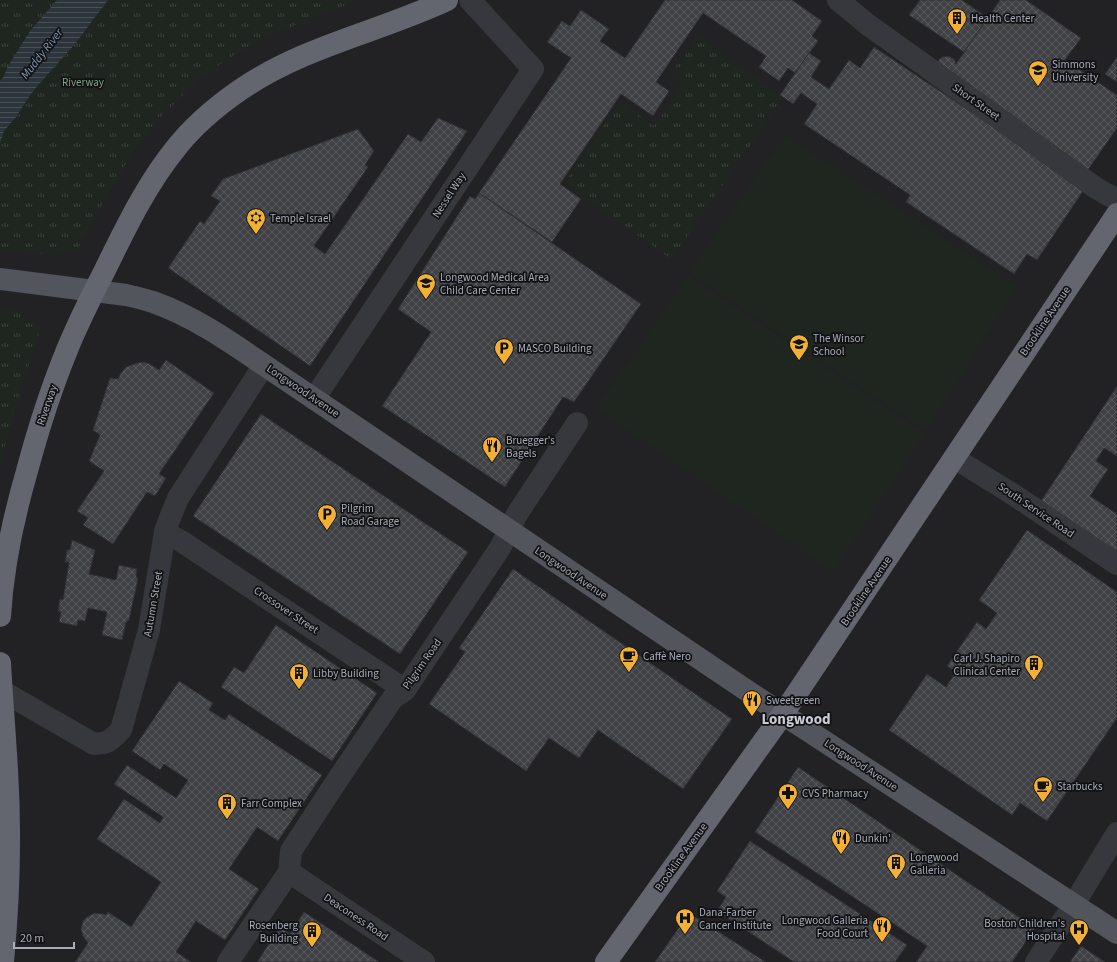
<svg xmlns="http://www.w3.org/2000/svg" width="1117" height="962" font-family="'Source Sans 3',sans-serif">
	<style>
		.built { fill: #222225 }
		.grass { fill: #1e261f }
		.park { fill: url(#park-tufts) }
		.water { fill: url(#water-rules) }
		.building { fill: url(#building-cross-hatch); stroke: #303034 }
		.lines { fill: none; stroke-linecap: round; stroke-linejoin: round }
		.minor { stroke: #37383d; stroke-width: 22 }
		.major { stroke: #53555c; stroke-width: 22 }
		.highway { stroke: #63666e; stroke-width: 22 }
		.labels { text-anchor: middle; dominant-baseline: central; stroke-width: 3.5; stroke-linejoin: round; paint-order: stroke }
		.poi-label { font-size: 11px; fill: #a8adb8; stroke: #111113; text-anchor: start }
		.park-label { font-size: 11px; fill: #7fa381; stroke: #111113 }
		.street-label { font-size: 11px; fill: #a8adb8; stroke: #111113 }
		.water-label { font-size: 12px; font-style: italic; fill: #7f9bb3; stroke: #111113 }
		.district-label { font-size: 15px; font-weight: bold; fill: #c9ccd4; stroke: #111113 }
	</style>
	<defs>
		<pattern id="park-tufts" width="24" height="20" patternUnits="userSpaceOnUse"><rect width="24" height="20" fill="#1e261f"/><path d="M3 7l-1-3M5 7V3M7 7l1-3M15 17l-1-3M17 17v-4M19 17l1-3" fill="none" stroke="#3c433d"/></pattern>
		<pattern id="water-rules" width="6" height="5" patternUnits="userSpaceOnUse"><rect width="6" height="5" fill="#2c353c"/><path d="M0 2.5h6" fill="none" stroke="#485056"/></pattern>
		<pattern id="building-cross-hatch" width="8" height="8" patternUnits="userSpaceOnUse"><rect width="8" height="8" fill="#404145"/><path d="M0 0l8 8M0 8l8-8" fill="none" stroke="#595a5e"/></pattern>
	</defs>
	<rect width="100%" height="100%" fill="#161618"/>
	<!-- built -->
	<path class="built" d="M95,0H1117V962H0V108Z"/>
	<!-- grass -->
	<g class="grass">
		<path d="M785,135L1017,286L926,431L689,273Z"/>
		<path d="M688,276L925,434L833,572L596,408Z"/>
	</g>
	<!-- park -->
	<g class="park">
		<path d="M0,0H358L312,18L265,38L234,55L199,79L162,116L133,152L105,200L77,250L56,255L0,250Z"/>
		<path d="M698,36L782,97L761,130L671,259L564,183L620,102L654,126L683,84L670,75Z"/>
		<path d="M0,309L20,311L28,319L41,327L24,380L0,464Z"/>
	</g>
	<!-- water -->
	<path class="water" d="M57,0H108L75,44L40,83L31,94L16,117L4,131L0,143V81L4,76L8,66L30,31Z"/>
	<!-- building -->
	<g class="building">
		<path d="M665,0H792L822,21L812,36L818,41L795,73L788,68L779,81L759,67L766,56L703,13L656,82L669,91L653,116L621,94L560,184L581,199L552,242L479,193L571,58L547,42L562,21L570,26L581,10L609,29L600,41L625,58Z"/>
		<path d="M920,0H962L988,18L964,52L909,15Z"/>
		<path d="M1000,0H1026L1081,38L1065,60L1117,95V128L1085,174L937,63L940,59L943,57L948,56L954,59L956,64Z"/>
		<path d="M874,47L1085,188L1037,260L1027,254L1014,274L906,202L910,195L804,124L817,104L801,93L793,104L780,95L809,53L821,61L811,77L829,89L849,60L860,68Z"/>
		<path d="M1117,57V82L1105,74Z"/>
		<path d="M438,118L467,131L310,366L168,268L200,221L204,224L220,201L211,196L223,179L358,129L374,151L365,165L368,167L314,246L325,254L408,134L421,142Z"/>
		<path d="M479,193L641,304L574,402L563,397L505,487L382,406L431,332L398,309L470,196L475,199Z"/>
		<path d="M166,360L214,393L159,474L166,478L155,496L147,492L113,544L83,525L88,518L77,511L104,471L89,461L100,435L93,430L110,378L118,379L121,373L126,367L137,363L144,362L150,364L159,370Z"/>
		<path d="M1117,386V456L1104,448L1096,461L1108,469L1090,496L1117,514V556L1039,504Z"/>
		<path d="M261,414L468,552L400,654L193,516Z"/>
		<path d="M1027,530L1117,592V718L1047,821L1020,803L1012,815L889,730L927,674L946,687L956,672L947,666L977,622L986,629L997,613L979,600Z"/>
		<path d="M72,540L95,550L89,574L116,580L119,565L137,569L136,576L138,579L129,620L126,622L122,640L102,635L107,612L88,608L85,621L78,620L77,626L59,622L61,612L58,611L60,599L63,600L69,562H65L67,550H70Z"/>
		<path d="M513,569L732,719L683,789L598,730L579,758L549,738L526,771L429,704L465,652L459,648Z"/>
		<path d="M276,625L377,693L332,761L221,687L234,667L244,673Z"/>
		<path d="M179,681L213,703L209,710L225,720L229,714L322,775L278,841L257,827L229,869L259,889L225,940L196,921L176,952L191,962H75L88,943L83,936L81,929L83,921L87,917L95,913L103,914L106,915L108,912L131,927L161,882L97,839L124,799L160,823L163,817L114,784L127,765L176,798L188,780L164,764L160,770L132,751Z"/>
		<path d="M798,767L1035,928L1012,962H916L927,946L755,832Z"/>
		<path d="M750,841L907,945L895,962H794L717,911L726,897L717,891Z"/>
		<path d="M304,912L379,962H257L280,927L290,934Z"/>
		<path d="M689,913L766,962H655Z"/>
		<path d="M1081,946L1105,962H1070Z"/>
	</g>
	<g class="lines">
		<!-- minor -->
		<g class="minor">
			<path d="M838,0L867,24L1096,188L1117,200"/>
			<path d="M314,399L533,69L470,0"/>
			<path d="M954,458L1011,493L1117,564"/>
			<path d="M165,532L181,541L405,690"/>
			<path d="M2,691L94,744C109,743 110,741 121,730L149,630L165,532L168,523L178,498L264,365"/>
			<path d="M289,872L424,962"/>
			<path d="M228,962L289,872L291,851L338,779L393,698L405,690L500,548L517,514L577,423"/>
			<path d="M1036,962L1074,904L1117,833"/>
		</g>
		<!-- major -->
		<path class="major" d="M0,279L126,295C135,297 144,299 153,302C193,316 229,341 264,365L752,694L1117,933"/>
		<!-- highway -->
		<g class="highway">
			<path d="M0,616C3,566 13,519 27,471C38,430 51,389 67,350C78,323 91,297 104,272C125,229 146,185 176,148C194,125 217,106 240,90C304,46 379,32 447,0"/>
			<path d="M0,663C2,699 5,734 7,770C11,833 9,898 3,962"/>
			<path d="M606,962L783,714L1117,214"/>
		</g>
	</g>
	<!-- icons -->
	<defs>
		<g id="building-pin" transform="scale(1)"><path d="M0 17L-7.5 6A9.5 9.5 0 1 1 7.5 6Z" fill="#f2b134" stroke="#111113"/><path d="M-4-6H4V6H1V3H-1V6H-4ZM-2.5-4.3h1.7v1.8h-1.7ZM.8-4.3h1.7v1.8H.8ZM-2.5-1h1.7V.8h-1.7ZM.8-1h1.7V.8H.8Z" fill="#111"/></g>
		<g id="university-pin" transform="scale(1)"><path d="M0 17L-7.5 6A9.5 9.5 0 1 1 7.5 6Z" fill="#f2b134" stroke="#111113"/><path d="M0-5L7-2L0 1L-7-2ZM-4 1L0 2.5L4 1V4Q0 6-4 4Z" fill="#111"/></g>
		<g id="synagogue-pin" transform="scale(1)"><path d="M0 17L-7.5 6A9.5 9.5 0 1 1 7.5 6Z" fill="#f2b134" stroke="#111113"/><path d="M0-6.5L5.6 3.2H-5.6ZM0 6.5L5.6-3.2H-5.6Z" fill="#111"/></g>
		<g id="school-pin" transform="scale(1)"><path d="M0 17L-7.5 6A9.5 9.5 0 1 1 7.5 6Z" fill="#f2b134" stroke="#111113"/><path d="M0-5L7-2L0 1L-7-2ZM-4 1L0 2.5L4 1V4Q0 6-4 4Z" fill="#111"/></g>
		<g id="parking-pin" transform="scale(1)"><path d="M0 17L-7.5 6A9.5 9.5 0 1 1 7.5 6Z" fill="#f2b134" stroke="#111113"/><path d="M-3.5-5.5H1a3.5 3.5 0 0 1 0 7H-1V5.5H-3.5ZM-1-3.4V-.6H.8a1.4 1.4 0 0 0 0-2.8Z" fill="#111"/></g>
		<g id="restaurant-pin" transform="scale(1)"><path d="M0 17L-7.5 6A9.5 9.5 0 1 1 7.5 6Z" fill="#f2b134" stroke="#111113"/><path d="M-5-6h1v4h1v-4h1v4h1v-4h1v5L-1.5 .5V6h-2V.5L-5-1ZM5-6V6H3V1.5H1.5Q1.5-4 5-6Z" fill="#111"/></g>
		<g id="cafe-pin" transform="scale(1)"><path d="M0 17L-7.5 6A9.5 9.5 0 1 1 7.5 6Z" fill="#f2b134" stroke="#111113"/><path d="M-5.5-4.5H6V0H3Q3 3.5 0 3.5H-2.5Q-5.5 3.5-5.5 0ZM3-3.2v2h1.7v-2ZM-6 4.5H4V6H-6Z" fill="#111"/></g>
		<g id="pharmacy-pin" transform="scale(1)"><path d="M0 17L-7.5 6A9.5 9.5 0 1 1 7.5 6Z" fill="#f2b134" stroke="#111113"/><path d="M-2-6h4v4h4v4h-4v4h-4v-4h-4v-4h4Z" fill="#111"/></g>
		<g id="hospital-pin" transform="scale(1)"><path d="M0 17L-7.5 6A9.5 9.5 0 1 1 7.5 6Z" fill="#f2b134" stroke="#111113"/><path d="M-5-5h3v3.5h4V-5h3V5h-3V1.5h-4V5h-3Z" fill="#111"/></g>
	</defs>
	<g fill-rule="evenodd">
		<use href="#building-pin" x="957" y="18"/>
		<use href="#university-pin" x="1038" y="70"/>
		<use href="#synagogue-pin" x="256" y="218"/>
		<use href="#school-pin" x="426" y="283"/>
		<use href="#school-pin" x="799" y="344"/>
		<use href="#parking-pin" x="504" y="348"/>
		<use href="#restaurant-pin" x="492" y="446"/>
		<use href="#parking-pin" x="327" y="514"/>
		<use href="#cafe-pin" x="629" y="656"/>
		<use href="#building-pin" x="1034" y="664"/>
		<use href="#building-pin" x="299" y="673"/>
		<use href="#restaurant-pin" x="752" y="700"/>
		<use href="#cafe-pin" x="1043" y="786"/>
		<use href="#pharmacy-pin" x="788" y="793"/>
		<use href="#building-pin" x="227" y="803"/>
		<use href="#restaurant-pin" x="841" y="838"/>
		<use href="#building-pin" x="896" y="863"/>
		<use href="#hospital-pin" x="685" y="918"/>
		<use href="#restaurant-pin" x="882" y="926"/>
		<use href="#hospital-pin" x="1079" y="929"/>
		<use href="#building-pin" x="312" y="931"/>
	</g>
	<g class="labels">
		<!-- poi labels -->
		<g class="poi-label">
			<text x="971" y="18">Health Center</text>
			<text x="1052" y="64">Simmons<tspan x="1052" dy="13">University</tspan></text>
			<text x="270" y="218">Temple Israel</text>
			<text x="440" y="277">Longwood Medical Area<tspan x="440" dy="13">Child Care Center</tspan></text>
			<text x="813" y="338">The Winsor<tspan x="813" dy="13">School</tspan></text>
			<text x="518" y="348">MASCO Building</text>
			<text x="506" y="440">Bruegger's<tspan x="506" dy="13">Bagels</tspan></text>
			<text x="341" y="508">Pilgrim<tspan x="341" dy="13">Road Garage</tspan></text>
			<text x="643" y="656">Caffè Nero</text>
			<text x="1020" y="658" text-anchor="end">Carl J. Shapiro<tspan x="1020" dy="13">Clinical Center</tspan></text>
			<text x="313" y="673">Libby Building</text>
			<text x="766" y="700">Sweetgreen</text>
			<text x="1057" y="786">Starbucks</text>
			<text x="802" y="793">CVS Pharmacy</text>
			<text x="241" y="803">Farr Complex</text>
			<text x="855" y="838">Dunkin'</text>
			<text x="910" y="857">Longwood<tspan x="910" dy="13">Galleria</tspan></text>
			<text x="699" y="912">Dana-Farber<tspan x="699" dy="13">Cancer Institute</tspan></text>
			<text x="868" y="920" text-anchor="end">Longwood Galleria<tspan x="868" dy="13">Food Court</tspan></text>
			<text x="1065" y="923" text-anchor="end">Boston Children's<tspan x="1065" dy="13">Hospital</tspan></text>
			<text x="298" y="925" text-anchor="end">Rosenberg<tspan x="298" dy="13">Building</tspan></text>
		</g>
		<!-- park labels -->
		<g class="park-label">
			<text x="83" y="82">Riverway</text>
		</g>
		<!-- street labels -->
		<g class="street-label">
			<text transform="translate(976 102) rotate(35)">Short Street</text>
			<text transform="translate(449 195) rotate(-57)">Nessel Way</text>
			<text transform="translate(1045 321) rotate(-56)">Brookline Avenue</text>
			<text transform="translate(303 391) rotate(34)">Longwood Avenue</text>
			<text transform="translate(47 405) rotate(-71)">Riverway</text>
			<text transform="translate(1036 510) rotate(34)">South Service Road</text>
			<text transform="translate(571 573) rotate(34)">Longwood Avenue</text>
			<text transform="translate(866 591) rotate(-56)">Brookline Avenue</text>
			<text transform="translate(153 604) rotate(-80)">Autumn Street</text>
			<text transform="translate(286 610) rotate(34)">Crossover Street</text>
			<text transform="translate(422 664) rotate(-55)">Pilgrim Road</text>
			<text transform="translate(861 765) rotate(33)">Longwood Avenue</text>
			<text transform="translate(681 857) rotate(-54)">Brookline Avenue</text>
			<text transform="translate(356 917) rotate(34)">Deaconess Road</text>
		</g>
		<!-- water labels -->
		<g class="water-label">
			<text transform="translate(42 54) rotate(-52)">Muddy River</text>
		</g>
		<!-- district labels -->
		<g class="district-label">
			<text x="796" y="719">Longwood</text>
		</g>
	</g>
	<!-- scale -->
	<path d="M14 942v6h60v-6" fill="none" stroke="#a8adb8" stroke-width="2"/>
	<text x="20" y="942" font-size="12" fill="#a8adb8" stroke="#111113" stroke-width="3" paint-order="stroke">20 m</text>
</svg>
